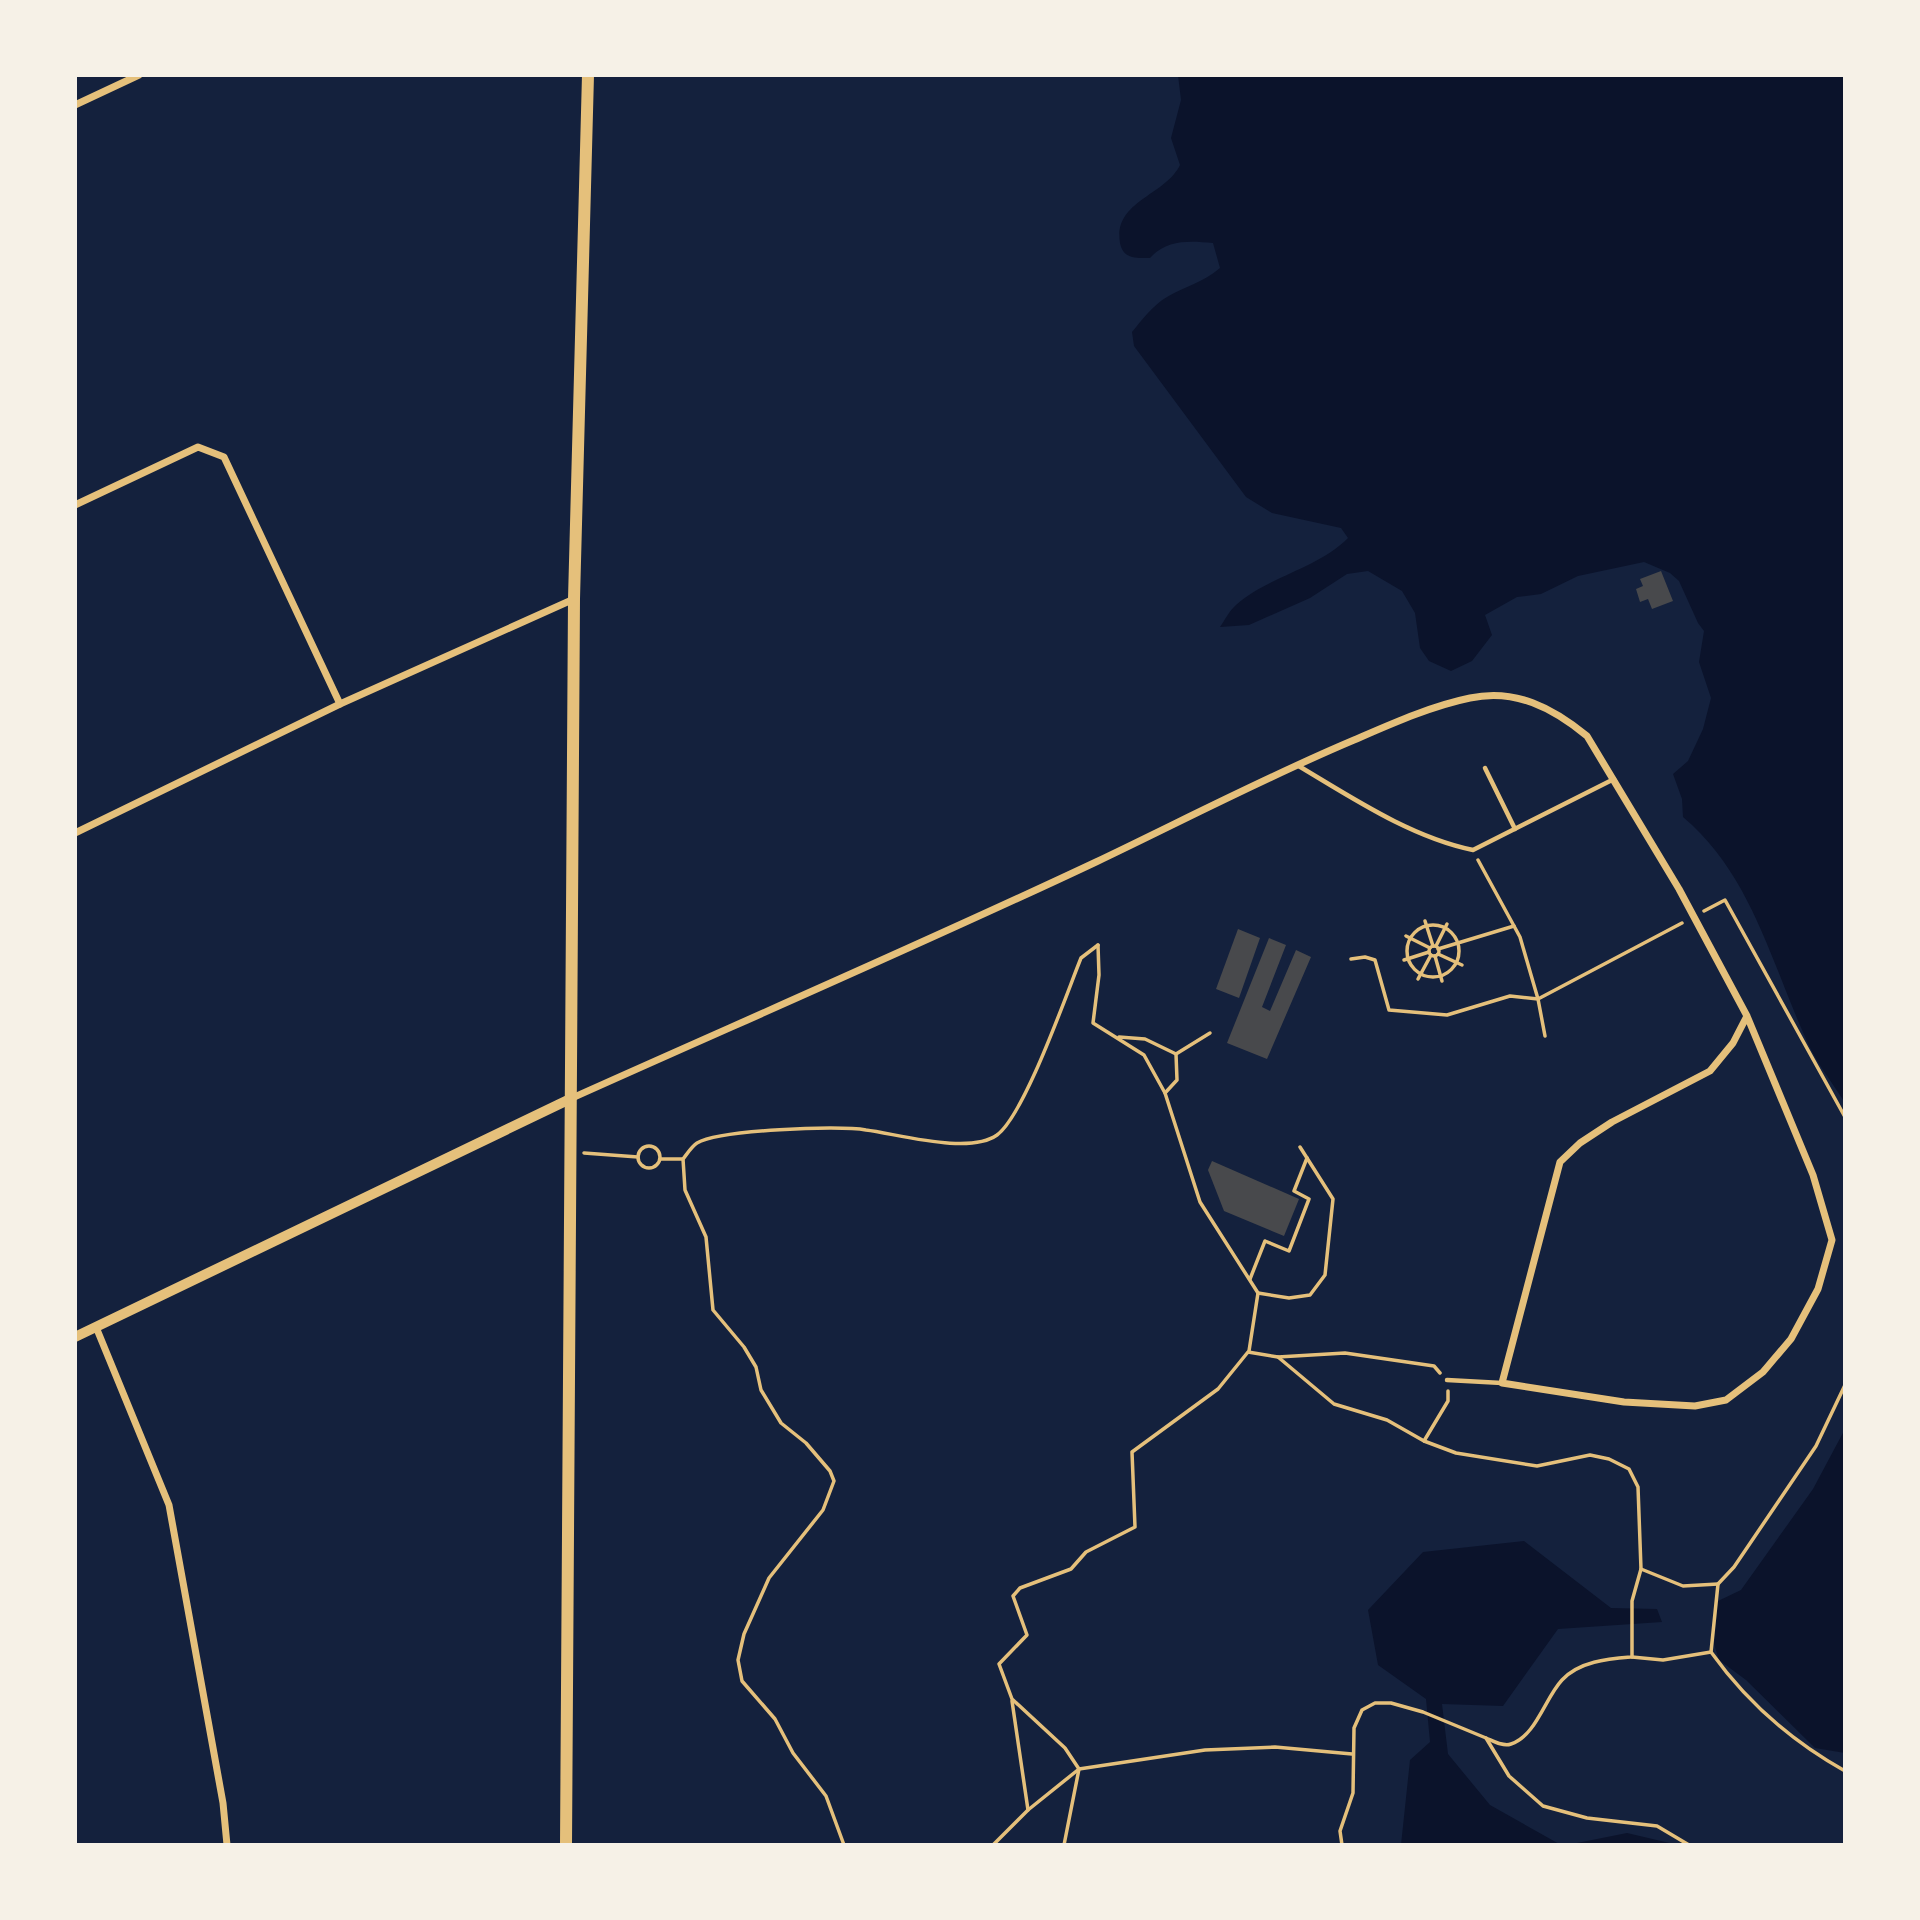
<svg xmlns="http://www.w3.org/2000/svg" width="1920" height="1920" font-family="'DejaVu Sans',sans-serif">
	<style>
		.water { fill: #0b132b }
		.building { fill: #48494c }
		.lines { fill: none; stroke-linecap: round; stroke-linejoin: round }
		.path { stroke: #e5c07b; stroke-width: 3.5 }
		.service { stroke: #e5c07b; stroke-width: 4.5 }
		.minor { stroke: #e5c07b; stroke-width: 7 }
		.tertiary { stroke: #e5c07b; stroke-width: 10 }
		.secondary { stroke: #e5c07b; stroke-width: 12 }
	</style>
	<rect width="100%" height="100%" fill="#14213d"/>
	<!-- water -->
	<g class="water">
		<path d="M1178,75H1845V1103C1832,1082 1815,1061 1806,1039C1771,962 1751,874 1683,817L1682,799L1673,774L1688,761L1703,729L1711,698L1699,662L1704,631L1698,623L1679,581L1670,573L1644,562L1578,576L1541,594L1517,597L1485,615L1492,635L1472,661L1451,671L1429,661L1420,648L1415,613L1402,591L1368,571L1347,574L1310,598L1249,625L1220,627C1225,620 1229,611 1236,605C1269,576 1317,569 1348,538L1341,528L1272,513L1246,497L1134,346L1132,332C1142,320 1153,305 1167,297C1185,286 1203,283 1220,268L1213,243C1190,241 1167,239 1150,258C1136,258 1123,259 1120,243C1113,201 1165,196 1180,165L1171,138L1181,100Z"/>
		<path d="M1845,1429V1753L1815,1748L1746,1680L1719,1660L1714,1644L1718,1601L1741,1590L1813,1489Z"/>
		<path d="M1524,1541L1611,1608L1657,1609L1662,1622L1558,1629L1503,1706L1442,1704L1448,1754L1490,1805L1561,1845H1401L1410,1760L1430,1742L1426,1699L1378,1665L1368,1610L1423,1552Z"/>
		<path d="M1627,1833L1678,1845H1567Z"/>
	</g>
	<!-- building -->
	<g class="building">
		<path d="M1661,571L1673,601L1652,609L1648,599L1640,602L1636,589L1643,586L1640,579Z"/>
		<path d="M1238,929L1260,938L1239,998L1216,989Z"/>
		<path d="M1269,938L1286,945L1262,1007L1270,1011L1296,950L1311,957L1267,1059L1227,1043Z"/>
		<path d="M1212,1161L1299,1199L1284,1236L1224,1211L1208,1170Z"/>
	</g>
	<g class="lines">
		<!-- path -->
		<g class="path">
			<path d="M1478,860L1520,937L1538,999L1682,923"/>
			<path d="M1704,911L1725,900L1845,1117"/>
			<path d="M1425,921L1433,946"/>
			<circle cx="1433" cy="951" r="26"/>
			<path d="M1406,936L1430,948"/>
			<path d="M1098,945L1099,975L1093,1023L1144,1055L1165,1093L1200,1202L1258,1293L1249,1351"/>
			<path d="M1436,946L1447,924"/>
			<circle cx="1434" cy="951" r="5"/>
			<path d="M1438,949L1514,926"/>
			<path d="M1438,954L1462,965"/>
			<path d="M1435,956L1442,981"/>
			<path d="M1351,959L1365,957L1375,960L1389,1010L1447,1015L1510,996L1538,999L1545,1036"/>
			<path d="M1404,960L1429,952"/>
			<path d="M1418,979L1431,955"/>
			<path d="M1119,1037L1145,1039L1176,1054"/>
			<path d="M1165,1093L1177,1080L1176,1054L1210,1033"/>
			<circle cx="649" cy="1157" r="11"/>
			<path d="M584,1153L638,1157"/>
			<path d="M660,1159H683"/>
			<path d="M1250,1279L1265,1241L1289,1251L1309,1199L1294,1191L1307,1158"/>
			<path d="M1258,1293L1289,1298L1310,1295L1325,1275L1333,1199L1300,1147"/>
			<path d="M1278,1357L1334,1404L1387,1420L1424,1441L1456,1453L1537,1466L1590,1455L1609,1459L1629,1469L1638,1487L1641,1569L1632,1601V1657C1608,1659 1580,1661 1562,1680C1545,1698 1536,1736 1511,1744C1503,1747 1493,1741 1486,1738"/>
			<path d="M1845,1385L1816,1446L1734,1567L1718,1584L1711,1652C1746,1701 1793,1742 1845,1771"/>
			<path d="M1424,1441L1448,1401V1391"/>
			<path d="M1641,1569L1683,1586L1718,1584"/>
			<path d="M1632,1657L1663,1660L1711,1652"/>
			<path d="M1012,1701L1028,1810"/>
			<path d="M844,1845L826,1796L793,1753L775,1719L742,1681L738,1660L744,1634L769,1578L823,1510L834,1481L830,1471L806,1443L781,1423L761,1390L756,1367L744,1347L713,1310L706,1237L685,1190L683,1159C687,1154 692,1146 697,1143C720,1130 838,1125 866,1130C898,1134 969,1155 997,1135C1025,1114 1066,995 1081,958L1098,945"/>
			<path d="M993,1845L1028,1810L1079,1769L1205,1750L1275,1747L1352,1754"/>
			<path d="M1064,1845L1079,1769L1065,1748L1012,1699L999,1664L1027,1635L1013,1596L1020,1588L1071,1569L1086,1552L1135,1527L1132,1452L1218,1389L1248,1352L1278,1357L1345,1353L1434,1366L1440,1373"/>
			<path d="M1342,1845L1340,1831L1353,1793L1354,1728L1362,1710L1375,1703H1391L1423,1712L1486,1738L1509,1776L1543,1806L1587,1818L1657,1826L1689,1845"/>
		</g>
		<!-- service -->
		<g class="service">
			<path d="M1297,765C1351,797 1410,837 1473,850L1614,779"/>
			<path d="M1485,768L1515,829"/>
			<path d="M1447,1380L1502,1383"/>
		</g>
		<!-- minor -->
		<g class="minor">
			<path d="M75,105L139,75"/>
			<path d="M75,505L198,447L224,457L340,704"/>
			<path d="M75,833L340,704L574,599"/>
			<path d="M570,1099C746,1020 922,944 1096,862C1182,821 1266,777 1354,740C1391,724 1431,706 1470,698C1515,688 1553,708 1587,736L1679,889L1747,1016L1813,1175L1832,1240L1818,1289L1791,1339L1763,1372L1726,1400L1695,1406L1624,1402L1502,1383L1560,1162L1580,1143L1612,1122L1710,1071L1733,1043L1747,1016"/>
			<path d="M96,1327L169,1505L223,1803L227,1845"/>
		</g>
		<!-- tertiary -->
		<path class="tertiary" d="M75,1337L570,1099"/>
		<!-- secondary -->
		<path class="secondary" d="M566,1845L574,599L588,75"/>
	</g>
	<!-- border -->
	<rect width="1920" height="1920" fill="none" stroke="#f6f1e7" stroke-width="154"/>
</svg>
